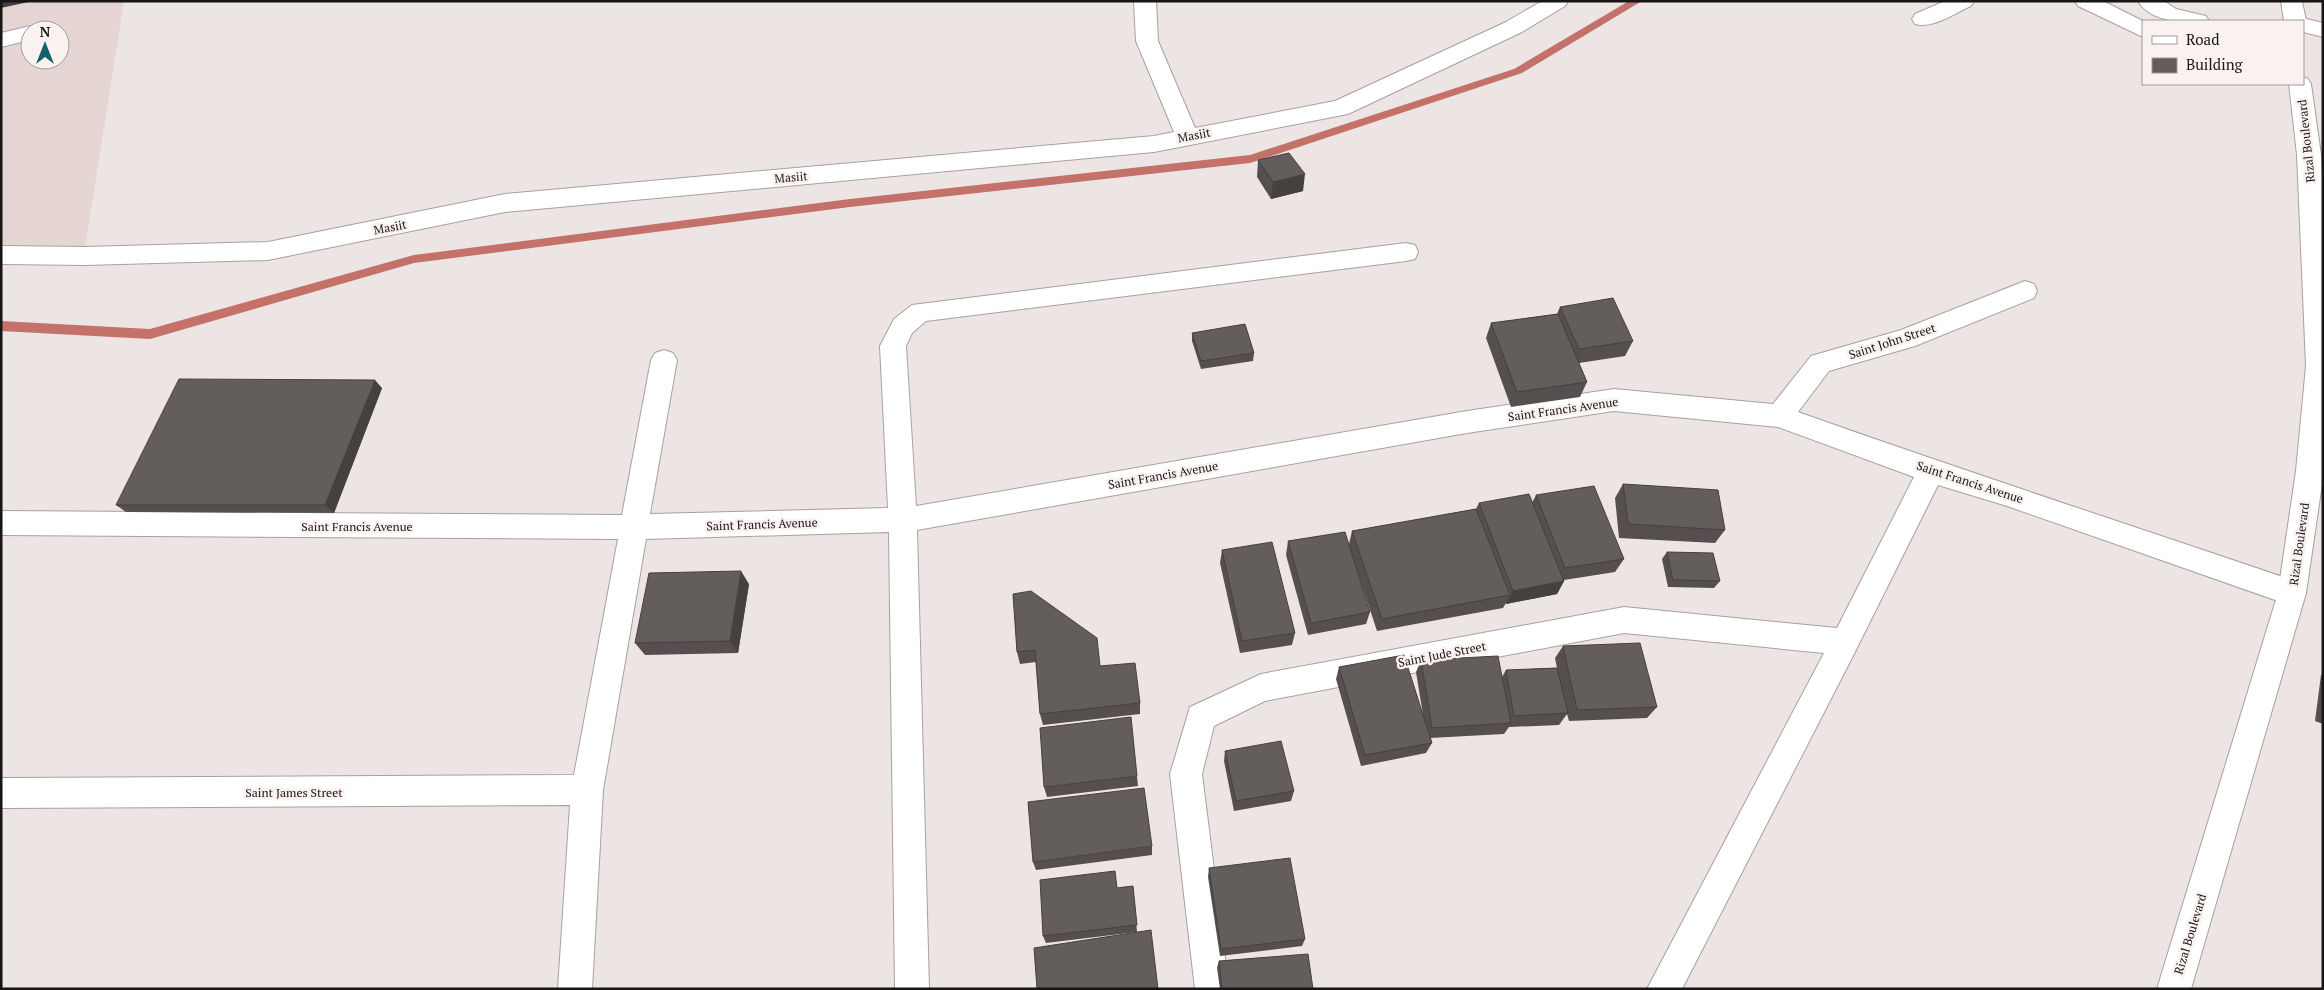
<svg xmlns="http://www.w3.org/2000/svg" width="2324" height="990" font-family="'PT Serif',serif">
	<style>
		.built { fill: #e5d5d3; fill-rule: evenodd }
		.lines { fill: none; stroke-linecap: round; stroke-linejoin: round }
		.stream { fill: #c47169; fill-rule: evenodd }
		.minor-casing { stroke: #a7a0a0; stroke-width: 2 }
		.major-casing { stroke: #a7a0a0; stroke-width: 2 }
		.minor { fill: #fff; fill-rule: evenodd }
		.major { fill: #fff; fill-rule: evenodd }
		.wall { fill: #55504f }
		.shaded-wall { fill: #454140 }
		.building { fill: #635d5c; stroke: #454140 }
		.labels { text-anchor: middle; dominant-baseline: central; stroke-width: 5; stroke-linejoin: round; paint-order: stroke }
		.street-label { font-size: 12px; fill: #171515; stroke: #f9f2f1 }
	</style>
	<rect width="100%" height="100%" fill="#ece5e4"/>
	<!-- built -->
	<path class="built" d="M1,1H124L85,248H1ZM30,30H60V60H30Z"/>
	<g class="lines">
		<!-- stream -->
		<path class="stream" d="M1629,1H1642L1522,73L1250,163L850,207L414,263L150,339L1,331V321L150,329L414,255L850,199L1250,155L1514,69Z"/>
		<!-- minor casing -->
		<g class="minor-casing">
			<g id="minor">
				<path d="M1134,1H1156L1158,41L1195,128L1335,101L1506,22L1542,1H1568L1565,6L1522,32L1348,114L1154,152L505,212L268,260L85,265L1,264V246L85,247L268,242L505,194L1154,136L1174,132L1136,41Z"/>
				<path d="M1945,1H1974L1971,6C1955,13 1933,29 1915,24L1912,19L1915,14Z"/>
				<path d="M2075,1H2103L2143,21V37L2078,6Z"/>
				<path d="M2138,1H2164L2176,9L2206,16L2209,21C2185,22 2152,24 2138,1Z"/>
				<path d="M2303,18L2323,23V37L2303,32V21H2295Z"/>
				<path d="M30,26L39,30H30V40L1,47V33Z"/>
				<path d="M1406,243L1415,245L1418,252L1415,259L1406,261L926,321L912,333L906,346L916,506L1467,411L1614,389L1773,404L1811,356L1901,330L2025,281L2034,284L2037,291L2034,298L1915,346L1829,371L1798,412C1961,470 2127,524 2292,580L2302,584L2306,593L2302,602L2292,606L2007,506L1938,485L1855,652L1682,989H1647L1824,653L1624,633L1265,701L1214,726L1202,774L1229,989H1195L1170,774L1190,707L1261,674L1624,607L1837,628L1914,477L1778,427L1614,411L1467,433L917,530L929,989H895L889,532L646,539L603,790L592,989H558L570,805L1,808V778L574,775L618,539L1,535V511L622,515L651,360L655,353L664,350L673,353L677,360L650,514L888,508L880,346L894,319L912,305Z"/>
			</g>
		</g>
		<!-- major casing -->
		<g class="major-casing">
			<g id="major">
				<path d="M2281,1H2302L2306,21L2303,26V21H2284Z"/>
				<path d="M2303,77L2308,79L2311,84L2321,155L2323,196V477L2306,593L2191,989H2157L2278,593L2296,471L2306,366L2297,155L2289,84H2303Z"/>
			</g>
		</g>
		<!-- minor -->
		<use href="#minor" class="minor"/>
		<!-- major -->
		<use href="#major" class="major"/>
	</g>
	<!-- wall -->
	<g class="wall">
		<path d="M1258,160L1303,191L1271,199L1257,177Z"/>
		<path d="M1560,307L1633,341L1625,356L1579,363L1587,382L1580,397L1511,407L1486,338L1491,323L1557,314Z"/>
		<path d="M1192,333L1254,353L1253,361L1201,369L1192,341Z"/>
		<path d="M382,388L334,513L126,512L116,505Z"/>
		<path d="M1623,484L1725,530L1715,543L1619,538L1615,498Z"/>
		<path d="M1536,495L1624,559L1615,572L1564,580V581L1557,594L1506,604V603L1503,608L1377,631L1355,564L1370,612L1366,624L1308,635L1286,555L1288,541L1349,544L1352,531L1476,509L1479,503H1532Z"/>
		<path d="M1222,550L1295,633L1292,645L1240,653L1220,563Z"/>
		<path d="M1667,552L1720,581L1714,588L1668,587L1662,559Z"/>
		<path d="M749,584L738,653L645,655L635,643Z"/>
		<path d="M1013,594L1100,666L1140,703V714L1043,725L1040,714L1036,662L1020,664L1017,652Z"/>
		<path d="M1563,646L1657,707L1647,718L1569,721L1567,714L1559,725L1509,727L1504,734L1430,738L1432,743L1426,753L1361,766L1336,679L1339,667L1423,715L1416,672L1421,660L1502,677L1506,670L1557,668L1555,658Z"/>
		<path d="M2323,674V724L2315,721L2321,675Z"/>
		<path d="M1225,751L1294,791L1291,801L1234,811L1224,761Z"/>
		<path d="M1137,776L1138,786L1047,797L1044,787Z"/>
		<path d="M1152,846V855L1036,870L1033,862Z"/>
		<path d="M1209,868L1305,939L1302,946L1220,956L1208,877Z"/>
		<path d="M1133,886L1137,932L1046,943L1043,936L1117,888Z"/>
		<path d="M1219,961L1313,989H1220L1217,968Z"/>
	</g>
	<!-- shaded-wall -->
	<g class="shaded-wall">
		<path d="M1,1H33L1,8Z"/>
		<path d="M1305,174L1303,191L1271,199L1273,182Z"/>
		<path d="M375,380L382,388L334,513L325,505Z"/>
		<path d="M741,571L749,584L738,653L730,641Z"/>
		<path d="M1564,581L1557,594L1506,604L1513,591Z"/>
	</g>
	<!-- building -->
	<g class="building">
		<path d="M1289,153L1305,174L1273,182L1258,160Z"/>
		<path d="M1613,298L1633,341L1579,349L1560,307Z"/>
		<path d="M1558,314L1587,382L1517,392L1491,323Z"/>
		<path d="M1245,324L1254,353L1201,361L1192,333Z"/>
		<path d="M179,379L375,380L325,505H116Z"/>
		<path d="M1623,484L1718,490L1725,530L1628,524Z"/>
		<path d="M1594,486L1624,559L1565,568L1536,495Z"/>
		<path d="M1529,494L1564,581L1513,591L1479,503Z"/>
		<path d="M1476,509L1510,595L1382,619L1352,531Z"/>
		<path d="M1345,532L1370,612L1311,623L1288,541Z"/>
		<path d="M1272,542L1295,633L1242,641L1222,550Z"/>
		<path d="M1667,552L1713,553L1720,581L1673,580Z"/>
		<path d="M741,571L730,641L635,643L649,573Z"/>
		<path d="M1031,591L1097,638L1100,666L1135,663L1140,703L1040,714L1035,650L1017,652L1013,594Z"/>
		<path d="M1640,643L1657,707L1577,710L1563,646Z"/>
		<path d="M1404,655L1432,743L1365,755L1339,667Z"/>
		<path d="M1498,656L1511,723L1432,728L1421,660Z"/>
		<path d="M1557,668L1568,713L1514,716L1506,670Z"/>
		<path d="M1131,717L1137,776L1044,787L1040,728Z"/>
		<path d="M1281,741L1294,791L1236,801L1225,751Z"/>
		<path d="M1144,788L1152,846L1033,862L1028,802Z"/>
		<path d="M1290,858L1305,939L1221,949L1209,868Z"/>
		<path d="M1115,871L1117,888L1133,886L1137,925L1043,936L1040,880Z"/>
		<path d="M1151,930L1158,989H1037L1034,948Z"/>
		<path d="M1308,954L1313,989H1222L1219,961Z"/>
	</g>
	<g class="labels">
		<!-- street labels -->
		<g class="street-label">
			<text transform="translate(1194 135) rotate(-11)">Masiit</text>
			<text transform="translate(2306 141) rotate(-96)">Rizal Boulevard</text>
			<text transform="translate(791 177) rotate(-5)">Masiit</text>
			<text transform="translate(390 227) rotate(-11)">Masiit</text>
			<text transform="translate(1892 341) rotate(-18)">Saint John Street</text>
			<text transform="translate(1563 409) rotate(-8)">Saint Francis Avenue</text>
			<text transform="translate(1163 475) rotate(-10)">Saint Francis Avenue</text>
			<text transform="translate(1970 482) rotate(18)">Saint Francis Avenue</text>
			<text transform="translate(762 524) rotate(-2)">Saint Francis Avenue</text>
			<text x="357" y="526">Saint Francis Avenue</text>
			<text transform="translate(2299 544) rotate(-82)">Rizal Boulevard</text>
			<text transform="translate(1442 654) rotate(-11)">Saint Jude Street</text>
			<text x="294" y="792">Saint James Street</text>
			<text transform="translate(2190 934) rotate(-73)">Rizal Boulevard</text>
		</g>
	</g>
	<!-- border -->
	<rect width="2324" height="990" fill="none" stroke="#171515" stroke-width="5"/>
	<!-- legend -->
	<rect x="2142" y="20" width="162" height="65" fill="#f9f2f1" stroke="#9f9a99"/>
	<rect x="2152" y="36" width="25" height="8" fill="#ffffff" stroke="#9f9a99"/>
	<text x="2186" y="45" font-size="15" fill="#171515">Road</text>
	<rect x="2152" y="58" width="25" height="15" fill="#635d5c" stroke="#9f9a99"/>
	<text x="2186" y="70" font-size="15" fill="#171515">Building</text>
	<!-- north arrow -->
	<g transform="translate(45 45)"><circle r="24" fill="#f9f2f1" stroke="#9f9a99"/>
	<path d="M0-4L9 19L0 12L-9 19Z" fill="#13626a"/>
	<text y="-8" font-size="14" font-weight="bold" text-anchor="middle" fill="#171515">N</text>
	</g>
</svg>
